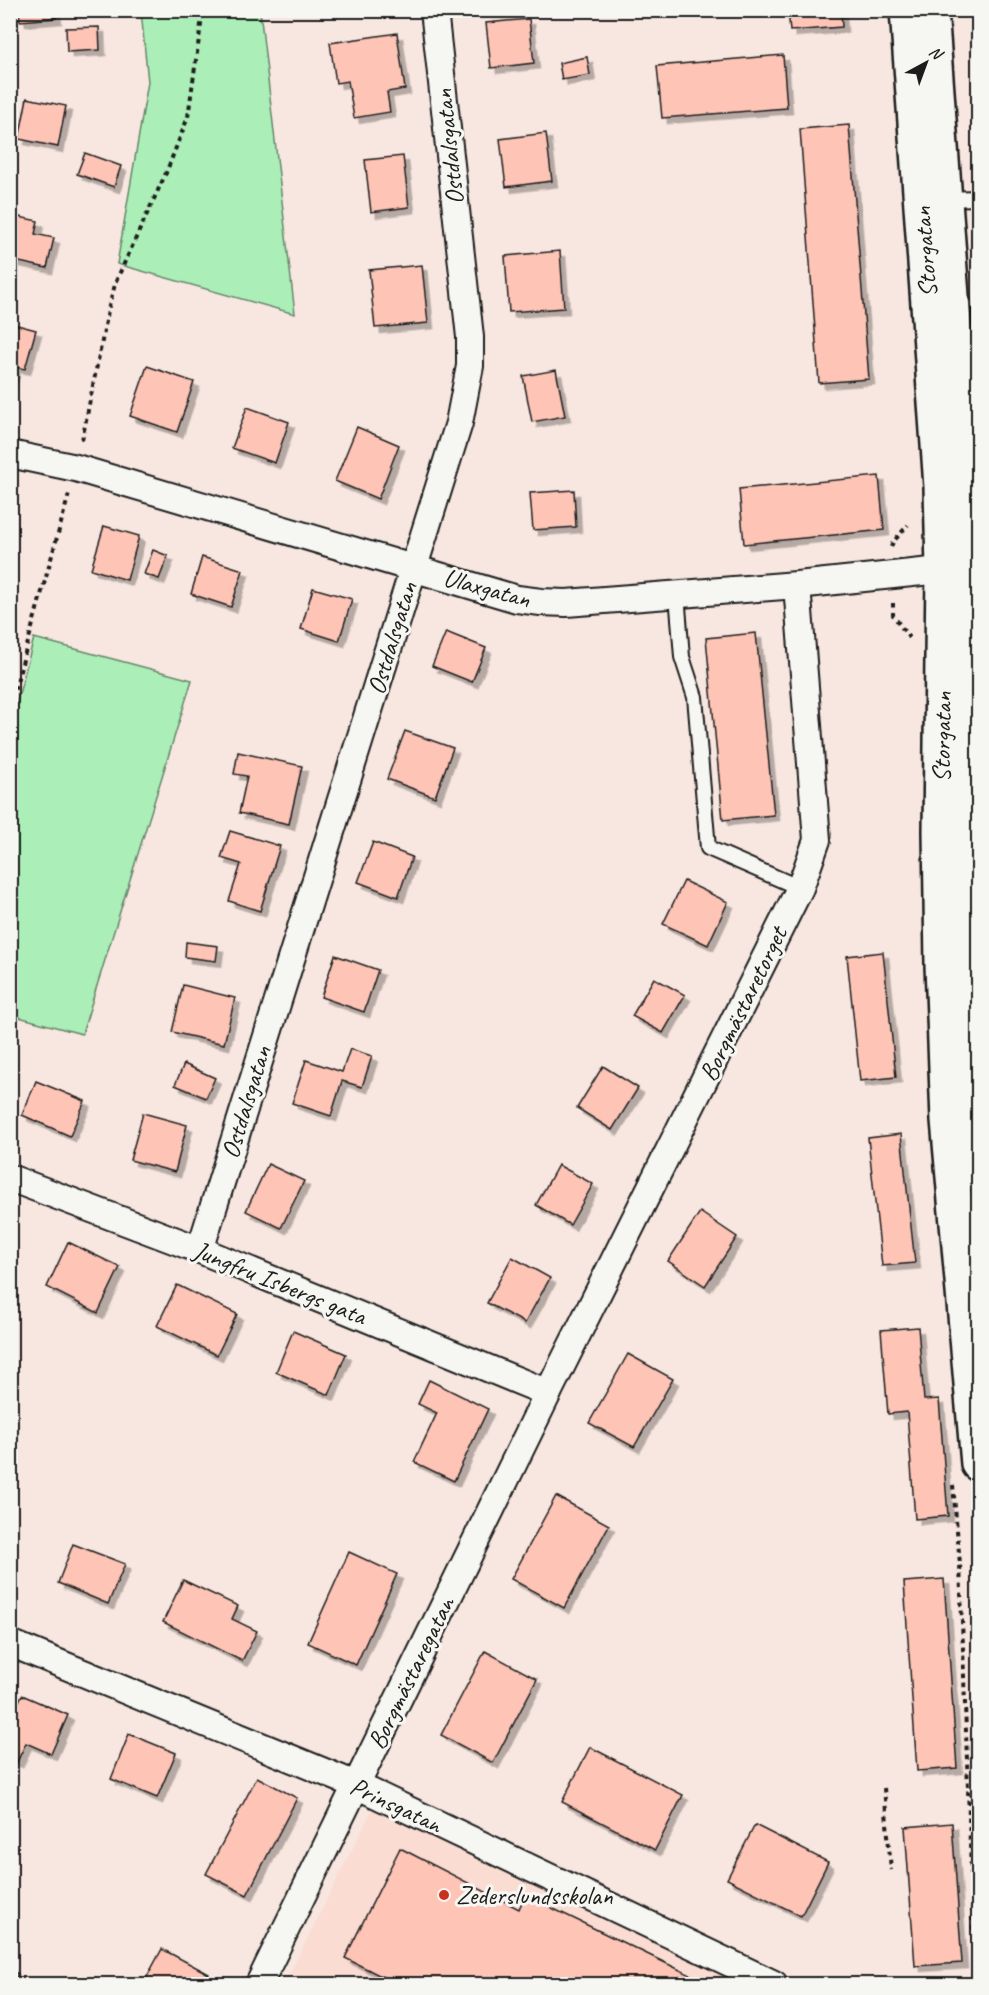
<svg xmlns="http://www.w3.org/2000/svg" width="989" height="1995" font-family="Caveat,sans-serif">
	<style>
		.built { fill: #fadcd3 }
		.green { fill: #aceeb7; stroke: #64856a; stroke-width: 1.5 }
		.building { fill: #fec4b6; stroke: #1c1c1c; stroke-width: 1.5; filter: url(#shadow) }
		.lines { fill: none; stroke-linecap: round; stroke-linejoin: round }
		.lane-casing { stroke: #1c1c1c; stroke-width: 18 }
		.street-casing { stroke: #1c1c1c; stroke-width: 30 }
		.secondary-casing { stroke: #1c1c1c; stroke-width: 38 }
		.path { stroke: #1c1c1c; stroke-width: 4; stroke-dasharray: 4.5 4.5; stroke-linecap: butt }
		.lane { stroke: #f6f6f2; stroke-width: 14 }
		.street { stroke: #f6f6f2; stroke-width: 26 }
		.secondary { stroke: #f6f6f2; stroke-width: 33 }
		.poi-dot { fill: #c8321e; stroke: #f6f6f2; stroke-width: 2 }
		.labels { text-anchor: middle; dominant-baseline: central; stroke-width: 6; stroke-linejoin: round; paint-order: stroke }
		.street-label { font-size: 26px; fill: #1c1c1c; stroke: #f6f6f2 }
		.poi-label { font-size: 26px; fill: #1c1c1c; stroke: #f6f6f2; text-anchor: start }
	</style>
	<defs>
		<filter id="shadow"><feDropShadow dx="5.5" dy="5.5" stdDeviation="0" flood-color="#0004"/></filter>
	</defs>
	<rect width="100%" height="100%" fill="#f8e7e0"/>
	<filter id="ink" filterUnits="userSpaceOnUse"><feTurbulence type="fractalNoise" baseFrequency=".0167" numOctaves="2"/><feDisplacementMap in="SourceGraphic" scale="12" xChannelSelector="R" yChannelSelector="G"/><feConvolveMatrix kernelMatrix="1 2 1 2 8 2 1 2 1" color-interpolation-filters="sRGB"/></filter>
	<g filter="url(#ink)">
		<!-- built -->
		<path class="built" d="M374,1806L745,1984H284Z"/>
		<!-- green -->
		<g class="green">
			<path d="M141,11H260L295,314L117,264L148,82Z"/>
			<path d="M34,638L192,680L82,1034L11,1015V724Z"/>
		</g>
		<!-- building -->
		<g class="building">
			<path d="M19,10H55L56,18L20,21Z"/>
			<path d="M788,10H841L842,27L790,31Z"/>
			<path d="M529,19L534,63L491,68L486,23Z"/>
			<path d="M99,27L100,50L67,52L66,28Z"/>
			<path d="M397,33L405,89L387,92L390,112L354,118L348,81L336,83L330,43Z"/>
			<path d="M783,55L787,108L662,118L657,66Z"/>
			<path d="M587,57L590,75L562,80L559,63Z"/>
			<path d="M27,98L66,106L58,147L19,139Z"/>
			<path d="M849,125L869,379L819,383L800,129Z"/>
			<path d="M546,133L552,181L506,187L500,139Z"/>
			<path d="M85,153L121,166L114,187L77,174Z"/>
			<path d="M403,156L409,207L371,212L365,160Z"/>
			<path d="M10,215L38,221L35,234L54,238L47,268L10,260Z"/>
			<path d="M560,251L564,308L509,312L505,256Z"/>
			<path d="M422,265L428,323L375,328L369,270Z"/>
			<path d="M10,323L36,330L25,369L15,367L10,384Z"/>
			<path d="M147,366L194,382L177,432L130,416Z"/>
			<path d="M556,370L565,416L532,422L523,376Z"/>
			<path d="M247,407L289,422L275,463L232,448Z"/>
			<path d="M357,427L399,445L378,499L335,481Z"/>
			<path d="M879,476L884,530L744,544L739,489Z"/>
			<path d="M574,490L576,527L533,530L530,493Z"/>
			<path d="M104,526L139,536L127,580L91,569Z"/>
			<path d="M153,550L168,556L159,579L144,574Z"/>
			<path d="M202,557L243,570L231,607L191,594Z"/>
			<path d="M313,588L352,599L339,641L301,629Z"/>
			<path d="M446,632L486,648L472,682L432,666Z"/>
			<path d="M756,633L774,815L723,820L706,638Z"/>
			<path d="M405,731L453,748L435,797L387,779Z"/>
			<path d="M238,752L302,766L289,824L239,813L247,776L234,774Z"/>
			<path d="M230,831L280,846L260,911L229,901L241,864L221,858Z"/>
			<path d="M373,842L412,857L398,897L358,882Z"/>
			<path d="M684,881L728,902L708,945L663,924Z"/>
			<path d="M186,942L218,946L216,961L185,957Z"/>
			<path d="M883,952L896,1077L860,1081L847,956Z"/>
			<path d="M335,955L378,970L364,1012L321,997Z"/>
			<path d="M654,978L685,995L663,1033L632,1016Z"/>
			<path d="M183,985L235,998L224,1044L172,1032Z"/>
			<path d="M350,1049L372,1056L362,1087L342,1081L331,1116L292,1103L306,1060L342,1072Z"/>
			<path d="M184,1064L215,1078L206,1098L175,1085Z"/>
			<path d="M603,1066L638,1088L612,1130L577,1108Z"/>
			<path d="M36,1081L85,1101L70,1136L22,1115Z"/>
			<path d="M143,1113L187,1125L175,1172L130,1160Z"/>
			<path d="M901,1134L915,1263L882,1266L868,1138Z"/>
			<path d="M268,1164L304,1181L281,1228L246,1211Z"/>
			<path d="M558,1165L593,1184L570,1225L536,1205Z"/>
			<path d="M700,1212L737,1237L705,1286L668,1261Z"/>
			<path d="M68,1242L120,1267L98,1313L47,1287Z"/>
			<path d="M512,1257L550,1278L525,1323L487,1303Z"/>
			<path d="M177,1285L237,1314L217,1355L157,1326Z"/>
			<path d="M918,1327L924,1400L939,1399L948,1516L915,1519L907,1412L888,1414L881,1330Z"/>
			<path d="M293,1331L346,1354L329,1395L276,1372Z"/>
			<path d="M628,1354L673,1379L634,1447L589,1423Z"/>
			<path d="M429,1380L488,1409L454,1481L414,1462L437,1413L418,1404Z"/>
			<path d="M556,1496L609,1525L564,1608L511,1579Z"/>
			<path d="M73,1544L125,1564L108,1604L58,1583Z"/>
			<path d="M349,1552L397,1574L356,1665L308,1643Z"/>
			<path d="M944,1579L957,1768L917,1771L904,1582Z"/>
			<path d="M183,1580L238,1606L232,1619L257,1631L242,1661L163,1622Z"/>
			<path d="M485,1651L537,1679L493,1763L441,1735Z"/>
			<path d="M22,1695L68,1715L51,1754L26,1743L17,1762L10,1759V1720Z"/>
			<path d="M129,1734L176,1753L157,1798L111,1779Z"/>
			<path d="M590,1747L683,1795L655,1850L562,1802Z"/>
			<path d="M257,1777L297,1798L247,1895L206,1874Z"/>
			<path d="M952,1823L962,1963L915,1966L905,1827Z"/>
			<path d="M755,1825L828,1862L801,1916L727,1879Z"/>
			<path d="M400,1848L519,1909L525,1895L709,1984H554L551,1983L550,1984H397L345,1958Z"/>
			<path d="M162,1949L209,1974L203,1984H143Z"/>
			<path d="M10,1969L18,1974L12,1984H10Z"/>
		</g>
		<g class="lines">
			<!-- lane casing -->
			<g class="lane-casing">
				<g id="lane">
					<path d="M944,199L978,198"/>
					<path d="M677,594L682,657L695,697L708,848L800,888"/>
				</g>
			</g>
			<!-- street casing -->
			<g class="street-casing">
				<g id="street">
					<path d="M10,454L76,468L517,599L541,602L566,603L797,585L960,568"/>
					<path d="M10,1178L200,1250L548,1393"/>
					<path d="M200,1250L459,423L470,366V337L434,10"/>
					<path d="M10,1643L356,1785L774,1984"/>
					<path d="M259,1984L548,1393L800,888L817,840L797,585"/>
				</g>
			</g>
			<!-- secondary casing -->
			<g class="secondary-casing">
				<g id="secondary">
					<path d="M907,10L941,487L943,570L940,832L942,965L948,1120L978,1464"/>
					<path d="M931,10L966,487C970,598 964,708 964,819C964,937 970,1055 978,1173"/>
				</g>
			</g>
			<!-- path -->
			<g class="path">
				<path d="M82,440L109,306L116,281L166,173L188,117L203,10"/>
				<path d="M891,547L893,542L908,525"/>
				<path d="M893,603V615L909,638"/>
				<path d="M10,707L69,494"/>
				<path d="M953,1485L960,1564L975,1984"/>
				<path d="M884,1788L891,1870"/>
			</g>
			<!-- lane -->
			<use href="#lane" class="lane"/>
			<!-- street -->
			<use href="#street" class="street"/>
			<!-- secondary -->
			<use href="#secondary" class="secondary"/>
		</g>
	</g>
	<!-- markers -->
	<circle class="poi-dot" cx="444" cy="1895" r="6"/>
	<g class="labels">
		<!-- street labels -->
		<g class="street-label">
			<text transform="translate(449 147) rotate(-96)">Ostdalsgatan</text>
			<text transform="translate(925 252) rotate(-94)">Storgatan</text>
			<text transform="translate(487 588) rotate(15)">Ulaxgatan</text>
			<text transform="translate(392 638) rotate(-73)">Ostdalsgatan</text>
			<text transform="translate(942 737) rotate(-89)">Storgatan</text>
			<text transform="translate(743 1004) rotate(-64)">Borgmästaretorget</text>
			<text transform="translate(246 1102) rotate(-73)">Ostdalsgatan</text>
			<text transform="translate(280 1283) rotate(22)">Jungfru Isbergs gata</text>
			<text transform="translate(411 1673) rotate(-64)">Borgmästaregatan</text>
			<text transform="translate(396 1805) rotate(25)">Prinsgatan</text>
		</g>
		<!-- poi labels -->
		<g class="poi-label">
			<text x="456" y="1895">Zederslundsskolan</text>
		</g>
	</g>
	<!-- margin -->
	<rect width="989" height="1995" fill="none" stroke="#f6f6f2" stroke-width="36"/>
	<rect x="18" y="18" width="953" height="1959" fill="none" stroke="#1c1c1c" stroke-width="2" filter="url(#ink)"/>
	<!-- north arrow -->
	<g transform="translate(926 63) rotate(41)" stroke="#f6f6f2" stroke-width="4.5" paint-order="stroke">
	<path d="M0-4.5L10 22L0 15L-10 22Z" fill="#1c1c1c"/>
	<text y="-9" font-size="16" font-weight="bold" text-anchor="middle" fill="#1c1c1c">N</text>
	</g>
</svg>
